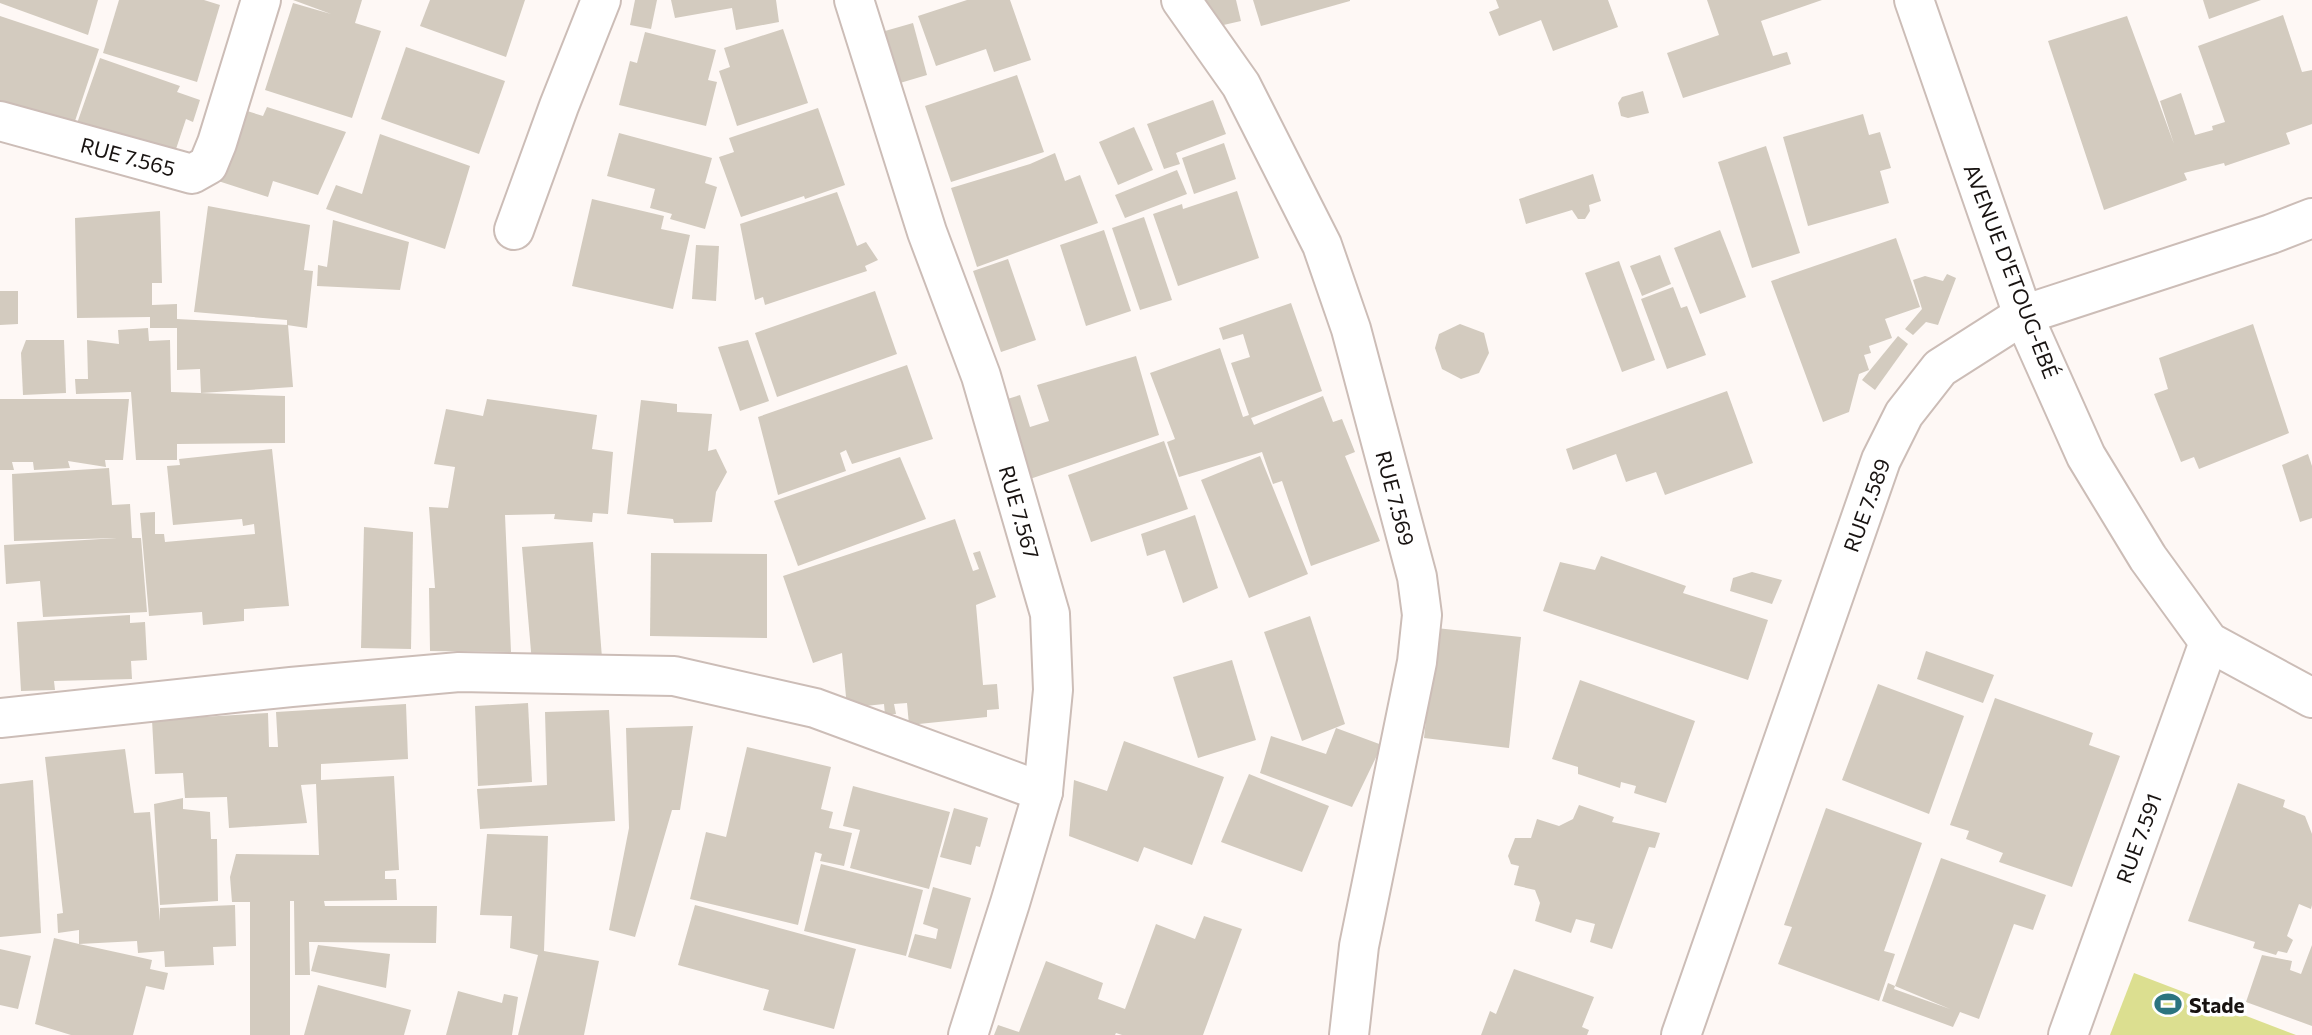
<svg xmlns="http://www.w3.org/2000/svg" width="2312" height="1035" font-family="Commissioner,sans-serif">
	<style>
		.green { fill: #dcdf90 }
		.building { fill: #d3cbbf }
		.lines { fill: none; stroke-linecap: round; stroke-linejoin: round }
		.street-casing { stroke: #ccbdb7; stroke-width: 42 }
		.primary-casing { stroke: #ccbdb7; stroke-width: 42 }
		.street { stroke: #fff; stroke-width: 38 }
		.primary { stroke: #fff; stroke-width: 38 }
		.labels { text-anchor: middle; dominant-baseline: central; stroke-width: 7; stroke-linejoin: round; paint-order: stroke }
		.street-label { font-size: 21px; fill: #181311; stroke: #fff }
		.poi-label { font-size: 21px; font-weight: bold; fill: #181311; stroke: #fff; text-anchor: start }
	</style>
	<rect width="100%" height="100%" fill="#fef8f5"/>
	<!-- green -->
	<path class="green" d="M2134,973L2296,1035H2110Z"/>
	<!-- building -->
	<g class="building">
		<path d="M0,0H98L88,35L0,3Z"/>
		<path d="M119,0H204L220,5L197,82L103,53Z"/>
		<path d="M293,0H362L355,23L381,31L352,118L265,90L293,3L331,14Z"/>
		<path d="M430,0H525L506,57L420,26Z"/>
		<path d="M635,0H657L651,29L630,25Z"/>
		<path d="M671,0H776L779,22L736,30L732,8L675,18Z"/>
		<path d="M967,0H1010L1031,60L994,72L986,49L936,66L918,16Z"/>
		<path d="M1199,0H1236L1241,21L1206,29Z"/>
		<path d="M1253,0H1350V1L1261,26Z"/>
		<path d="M1496,0H1608L1618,27L1553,51L1541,20L1499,36L1489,12L1499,8Z"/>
		<path d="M1707,0H1822L1761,21L1773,56L1787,52L1791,64L1683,98L1667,53L1719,35Z"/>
		<path d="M2203,0H2261L2209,19Z"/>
		<path d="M2283,15L2302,72L2312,70V124L2286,133L2290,144L2225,166L2224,163L2184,173L2187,180L2104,210L2048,41L2127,16L2174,144L2160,101L2181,93L2195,135L2213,130L2212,126L2225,122L2198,46Z"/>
		<path d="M0,16L99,49L70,136L0,113Z"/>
		<path d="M913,23L927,75L900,83L885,31Z"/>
		<path d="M783,29L808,103L737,126L719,71L730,67L724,48Z"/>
		<path d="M645,32L716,50L708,80L717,82L706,126L619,105L630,61L637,63Z"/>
		<path d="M406,47L505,81L479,154L381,119Z"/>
		<path d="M100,58L180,86L177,92L200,100L193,122L186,119L172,161L75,129Z"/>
		<path d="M1017,75L1044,152L951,182L925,106Z"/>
		<path d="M1643,91L1649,113L1628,118L1621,116L1618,103L1622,97Z"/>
		<path d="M1213,100L1226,134L1176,153L1180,164L1164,169L1147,124Z"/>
		<path d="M267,107L346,132L318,195L273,181L268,197L212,179L244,110L263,116Z"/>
		<path d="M818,108L845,185L805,199L804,196L741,217L719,157L734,152L729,138Z"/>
		<path d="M1863,114L1869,135L1880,132L1891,168L1880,171L1889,203L1808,226L1783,137Z"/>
		<path d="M1134,127L1153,170L1118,185L1099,142Z"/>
		<path d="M619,133L712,158L705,183L717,187L705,229L670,219L672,214L650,208L655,189L607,176Z"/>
		<path d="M380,134L470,166L445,249L326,209L336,185L362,194Z"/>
		<path d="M1224,143L1236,179L1194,194L1182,158Z"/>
		<path d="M1766,146L1800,253L1752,268L1718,162Z"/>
		<path d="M1055,153L1065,181L1080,175L1098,223L977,267L951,188L1030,164Z"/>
		<path d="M1177,170L1187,194L1125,218L1115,195Z"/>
		<path d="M1593,174L1601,201L1589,205L1590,211L1585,219H1578L1572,210L1526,224L1519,199Z"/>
		<path d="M1237,191L1259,258L1178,286L1153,214L1182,204L1183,209Z"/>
		<path d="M837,192L857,246L866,242L878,260L865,266L867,271L765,305L763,297L755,300L740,224Z"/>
		<path d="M592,199L664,216L661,229L690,235L673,309L572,286Z"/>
		<path d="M208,206L310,225L304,270L313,271L307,328L287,325V320L194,312Z"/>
		<path d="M160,211L162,283H152V305L177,304V319L288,325L293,387L201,393L200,369L177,370V328H150V317L77,318L75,218Z"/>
		<path d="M1144,217L1172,300L1140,310L1112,228Z"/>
		<path d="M333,220L409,242L400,290L317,286L318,265L327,267Z"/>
		<path d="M1104,230L1131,311L1086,326L1060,245Z"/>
		<path d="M1720,230L1746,297L1700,314L1674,248Z"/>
		<path d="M1896,238L1920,307L1885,319L1892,338L1869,346L1871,353L1864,355L1869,370L1859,374L1849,412L1823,422L1771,281Z"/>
		<path d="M696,245L719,246L716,301L692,299Z"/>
		<path d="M1660,255L1671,284L1642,296L1630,266Z"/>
		<path d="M1008,259L1036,340L1001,352L973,271Z"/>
		<path d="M1619,261L1655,360L1622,372L1585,273Z"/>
		<path d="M1947,274L1956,278L1938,325L1926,322L1913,335L1905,329L1922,309L1913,280L1925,276L1943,281Z"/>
		<path d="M1673,287L1681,308L1687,306L1706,355L1667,369L1641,299Z"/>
		<path d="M0,291H18V324L0,325Z"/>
		<path d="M875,291L897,354L777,397L755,333Z"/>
		<path d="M1291,303L1322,391L1251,418L1254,425L1323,396L1333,422L1342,419L1355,452L1345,456L1380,541L1311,566L1282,481L1273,484L1262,452L1179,477L1167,442L1175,439L1150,373L1220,348L1243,417L1249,415L1231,363L1250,357L1243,334L1223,340L1219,328Z"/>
		<path d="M1460,324L1484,333L1489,353L1479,373L1461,379L1442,369L1435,348L1439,334Z"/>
		<path d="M2253,324L2289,433L2199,469L2194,457L2181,462L2154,394L2168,389L2159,358Z"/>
		<path d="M148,328L149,341L170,340L171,392L285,396V443L177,444V460H136L131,392L76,394L75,379H88L87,340L119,344L118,330Z"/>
		<path d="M1898,336L1908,344L1875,390L1862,380Z"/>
		<path d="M26,340H64L66,393L23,395L21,353Z"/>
		<path d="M748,340L769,401L740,411L718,347Z"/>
		<path d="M1136,356L1159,435L1027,480L1001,401L1020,395L1030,427L1049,421L1037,385Z"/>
		<path d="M907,365L933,439L852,464L846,450L840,453L846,471L778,495L758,417Z"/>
		<path d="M1727,391L1753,463L1665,495L1656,472L1626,482L1616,454L1573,470L1566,449Z"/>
		<path d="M0,399H129L123,460H105L106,467L68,461L70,468L34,470L33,462H12L14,470H0Z"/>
		<path d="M487,399L597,415L592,449L613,452L608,514L593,513L592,522L554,519L555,514L505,515L511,652L430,651L429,588H435L429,507L448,508L455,467L434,464L446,409L483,416Z"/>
		<path d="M641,400L677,404V412L712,414L708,451L716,449L727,472L716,492L712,522L674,523L673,519L627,514Z"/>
		<path d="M1164,441L1188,509L1091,542L1068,475Z"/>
		<path d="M272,449L289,606L244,609V621L203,625L202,612L149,616L140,513L155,512V534H164L165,542L255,534L254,524L243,526L242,519L173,525L167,466L180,465L179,459Z"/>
		<path d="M2308,454L2312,466V518L2300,522L2282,465Z"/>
		<path d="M1260,456L1308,574L1249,598L1201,480Z"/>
		<path d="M900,457L926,519L798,566L774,501Z"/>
		<path d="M109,468L112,505L130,504L132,538H141L147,612L43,617L40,581L6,584L4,545L117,538L14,541L12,474Z"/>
		<path d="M1195,515L1218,588L1183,603L1165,550L1147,556L1141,534Z"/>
		<path d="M955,519L973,571L979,569L973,553L980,551L996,597L976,605L983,685L997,684L999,709L987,710V717L909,725L907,703L894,704L896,714L885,715L884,704L847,708L842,653L813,663L783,576Z"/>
		<path d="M364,527L413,532L411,649L361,648Z"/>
		<path d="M593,542L602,658L532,663L522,547Z"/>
		<path d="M651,553L767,554V638L650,636Z"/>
		<path d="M1601,556L1686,586L1683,593L1768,620L1748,680L1543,611L1560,562L1595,570Z"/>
		<path d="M1752,572L1782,580L1772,604L1730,591L1733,578Z"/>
		<path d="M130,615V623L145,622L147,660L131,661L132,679L54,681L55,690L21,691L17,622Z"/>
		<path d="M1310,616L1345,724L1302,741L1264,632Z"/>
		<path d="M1436,628L1521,637L1509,748L1424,738Z"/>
		<path d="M1926,651L1994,675L1983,703L1917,679Z"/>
		<path d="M1232,660L1256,740L1198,758L1173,677Z"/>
		<path d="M1580,680L1695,721L1666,803L1634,793L1636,786L1621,782L1620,788L1578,774V767L1552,759Z"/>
		<path d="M1878,684L1964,716L1929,814L1842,780Z"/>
		<path d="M1995,698L2093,733L2089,745L2120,756L2072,887L1999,862L2003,853L1966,839L1969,831L1950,825Z"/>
		<path d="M528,703L532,782L478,786L475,706Z"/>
		<path d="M406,704L408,759L321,764V780L394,776L399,870L385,871V879H396L397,900L324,901L325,906H437L436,943L309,942L310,975H295L294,901H290V1035H250V902H232L230,877L236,854L319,855L316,784L301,785L307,823L229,828L227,797L185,798L183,773L155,774L152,720L268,713L269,747H278L276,712Z"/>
		<path d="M609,710L615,821L480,829L477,789L547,785L545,712Z"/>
		<path d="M693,726L680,810H672L635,937L609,930L629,828L626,728Z"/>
		<path d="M1336,728L1382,745L1352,807L1260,773L1271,736L1326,754Z"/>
		<path d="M1124,741L1224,777L1192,865L1144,847L1138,862L1069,836L1074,780L1107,791Z"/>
		<path d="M747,747L831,767L821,809L833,812L829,828L852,833L844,866L820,861L822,854L815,852L798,925L690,899L706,832L726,837Z"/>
		<path d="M125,749L134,813L150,812L160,921V908L235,905L236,946L213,947L214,965L165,967L164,951L138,953L137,941L79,944L152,960L150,969L168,973L164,990L146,986L133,1035H71L35,1024L54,938L79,944V930L58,933L57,914L63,913L45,757Z"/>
		<path d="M1249,774L1329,806L1302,872L1221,842Z"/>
		<path d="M33,780L41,933L0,937V784Z"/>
		<path d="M2238,783L2285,800L2283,807L2305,816L2312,834V905L2311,909L2299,904L2287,936L2293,940L2287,953L2278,951L2276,955L2253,948L2255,942L2188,921Z"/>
		<path d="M853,786L950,812L929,889L850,868L860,830L843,826Z"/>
		<path d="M183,798V809L210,812L211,839H217L218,901L160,905L154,804Z"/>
		<path d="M1579,805L1614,817L1612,822L1660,833L1655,848L1649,847L1612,949L1590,942L1595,924L1576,919L1571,933L1535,921L1540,903L1535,890L1514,885L1519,866L1511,864L1508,856L1515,838H1531L1537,819L1559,826L1573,819Z"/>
		<path d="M954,808L988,818L980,847L976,846L971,865L940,857Z"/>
		<path d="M1826,808L1922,843L1884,951L1895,954L1879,1001L1778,964L1792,927L1784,925Z"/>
		<path d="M487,834L548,836L544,951L599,961L584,1035H518L538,955L510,948L512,916L480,915Z"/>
		<path d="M1941,858L2046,895L2033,930L2014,924L1979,1019L1960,1012L1953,1027L1882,1001L1888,983L1895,986L1894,989L1950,1009L1895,986Z"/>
		<path d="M821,864L923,890L906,956L804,931Z"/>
		<path d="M933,887L971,898L951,969L908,957L915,934L936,939L938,929L923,924Z"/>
		<path d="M695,905L856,949L834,1029L763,1010L769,990L678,965Z"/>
		<path d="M1204,916L1242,929L1203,1035H1122L1116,1033L1115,1035H994L998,1025L1019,1032L1046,961L1103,983L1098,999L1125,1009L1156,924L1195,939Z"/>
		<path d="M318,945L390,954L386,988L311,971Z"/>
		<path d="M2312,945V1026L2246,1002L2262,955L2292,961L2290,970L2301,974Z"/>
		<path d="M0,949L31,956L18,1009L0,1005Z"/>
		<path d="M1514,969L1594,997L1582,1027L1589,1030L1587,1035H1481L1490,1011L1496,1014Z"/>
		<path d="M318,985L411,1010L404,1035H304Z"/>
		<path d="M458,991L502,1003L504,994L518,997L512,1035H446Z"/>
	</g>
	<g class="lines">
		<!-- street casing -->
		<g class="street-casing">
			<g id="street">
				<path d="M854,0L927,232L981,376L1050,614L1053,690L1043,792L1010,903L968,1035"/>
				<path d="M1181,0L1241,85L1322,245L1351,329L1417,577L1422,615L1417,662L1359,946L1349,1035"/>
				<path d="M0,121L192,174L208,165L217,143L261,0"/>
				<path d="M514,230L559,106L601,0"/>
				<path d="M0,718L291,687L459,672L674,676L815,708L1043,792"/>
				<path d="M1681,1035L1881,460L1904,414L1940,368L2023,315L2271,234L2312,218"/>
				<path d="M2068,1035L2209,642"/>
			</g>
		</g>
		<!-- primary casing -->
		<g class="primary-casing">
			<path id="primary" d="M1914,0L2023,315L2086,456L2148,558L2209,642L2312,698"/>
		</g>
		<!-- street -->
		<use href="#street" class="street"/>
		<!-- primary -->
		<use href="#primary" class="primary"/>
	</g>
	<!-- icons -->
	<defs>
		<g id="stadium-bare" transform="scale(2.1)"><path d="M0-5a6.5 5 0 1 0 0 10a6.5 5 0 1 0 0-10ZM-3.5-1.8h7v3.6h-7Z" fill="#2c747f" stroke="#fff" stroke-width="2.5" paint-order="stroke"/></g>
	</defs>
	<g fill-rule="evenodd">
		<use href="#stadium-bare" x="2168" y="1004"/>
	</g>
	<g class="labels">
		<!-- street labels -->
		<g class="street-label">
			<text transform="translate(128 156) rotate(15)">RUE 7.565</text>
			<text transform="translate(2012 271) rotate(69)">AVENUE D'ETOUG-EBÉ</text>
			<text transform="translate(1396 498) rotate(75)">RUE 7.569</text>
			<text transform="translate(1866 505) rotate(-70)">RUE 7.589</text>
			<text transform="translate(1020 512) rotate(74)">RUE 7.567</text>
			<text transform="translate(2138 838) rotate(-70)">RUE 7.591</text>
		</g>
		<!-- poi labels -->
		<g class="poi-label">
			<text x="2189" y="1004">Stade</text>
		</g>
	</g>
</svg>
